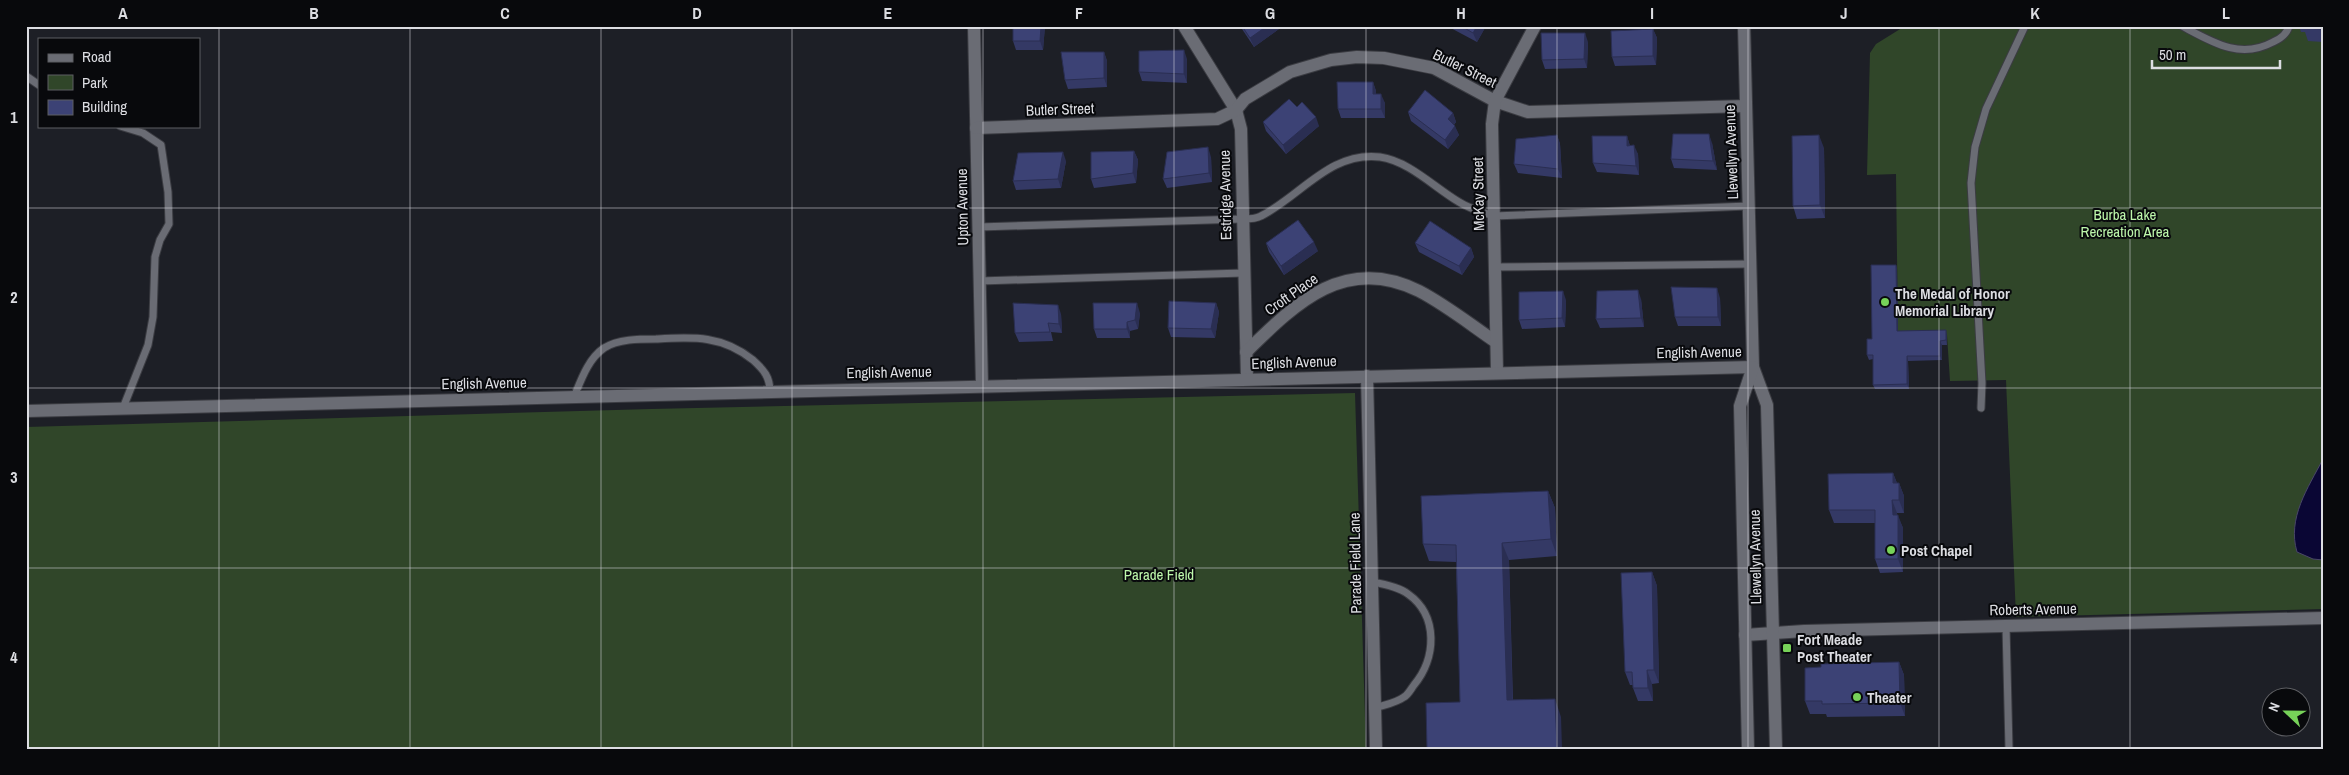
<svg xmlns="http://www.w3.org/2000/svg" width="2349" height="775" font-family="'Archivo Narrow',sans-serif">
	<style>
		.green { fill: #304629 }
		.water { fill: #0a0634; stroke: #494668 }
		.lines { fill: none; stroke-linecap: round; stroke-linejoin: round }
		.service-casing { stroke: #3b3c42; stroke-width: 9 }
		.minor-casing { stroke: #3b3c42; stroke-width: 14 }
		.tertiary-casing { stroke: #3b3c42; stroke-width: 14 }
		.service { stroke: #6a6c74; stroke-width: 7 }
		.minor { stroke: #6a6c74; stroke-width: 12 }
		.tertiary { stroke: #6a6c74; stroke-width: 12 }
		.wall { fill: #343965 }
		.shaded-wall { fill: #2a2e52 }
		.building { fill: #3c4275; stroke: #2a2e52 }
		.grid { fill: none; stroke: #dcdde2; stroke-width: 1; stroke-opacity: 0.55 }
		.poi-dot { fill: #77d259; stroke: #08090c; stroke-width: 2 }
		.labels { text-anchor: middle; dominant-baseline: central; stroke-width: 4; stroke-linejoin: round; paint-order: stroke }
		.street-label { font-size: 15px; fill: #dcdde2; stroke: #08090c }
		.park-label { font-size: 15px; fill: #bdf7ab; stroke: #08090c }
		.poi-label { font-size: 15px; font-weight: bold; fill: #dcdde2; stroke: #08090c; text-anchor: start }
		.neatline { fill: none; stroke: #dcdde2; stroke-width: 2 }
		.grid-label { font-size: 16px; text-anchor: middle; font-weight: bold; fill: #dcdde2 }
	</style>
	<rect width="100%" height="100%" fill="#1d1f26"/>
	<!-- green -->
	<g class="green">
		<path d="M1905,26H2323V609L2016,617L2006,380L1950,381L1947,335L1898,336L1896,174L1867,175L1870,53L1876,44Z"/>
		<path d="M1355,393L1366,749H26V427L651,409Z"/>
	</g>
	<!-- water -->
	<path class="water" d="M2323,459V560L2313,559L2297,552C2287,518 2308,488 2323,459Z"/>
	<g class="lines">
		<!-- service casing -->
		<g class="service-casing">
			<g id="service">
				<path d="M2182,26C2212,42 2240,60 2273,42C2280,39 2287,34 2289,26"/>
				<path d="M26,76L39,85"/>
				<path d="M120,126L143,133L161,145L168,192L169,224L160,240L155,257L153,317L148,345L123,408"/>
				<path d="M979,227L1242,219C1248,219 1256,219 1261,216C1301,196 1330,151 1380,157C1409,161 1435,188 1459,202C1470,209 1482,212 1494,216L1749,206"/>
				<path d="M1495,267L1751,264"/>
				<path d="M980,281L1243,273"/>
				<path d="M574,397C581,380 588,359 604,348C618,339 639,339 656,339C693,337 722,335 753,360C764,370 770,377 770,392"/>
				<path d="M1981,408L1982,383L1971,183L1975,147L1986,109L2025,26"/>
				<path d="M1372,582C1384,584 1399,587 1408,594C1439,616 1436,659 1414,685C1411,689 1408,695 1404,697C1396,703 1384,705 1375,708"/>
				<path d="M2006,626L2009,749"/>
			</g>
		</g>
		<!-- minor casing -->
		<g class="minor-casing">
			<g id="minor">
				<path d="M974,26L982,386"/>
				<path d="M1184,26L1236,110L1241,129L1247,379"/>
				<path d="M976,128L1217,119L1236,110L1245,99L1290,72L1331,60L1357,57L1384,58L1434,68L1495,101L1528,112L1746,106"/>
				<path d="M1246,352C1296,303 1345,254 1419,291C1446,305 1471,325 1496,342"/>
				<path d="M1497,372L1492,124L1495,101L1535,26"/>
				<path d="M1367,376L1376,749"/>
				<path d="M26,411L1753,367"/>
				<path d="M1745,635L1804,631L2323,618"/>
			</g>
		</g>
		<!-- tertiary casing -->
		<g class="tertiary-casing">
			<g id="tertiary">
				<path d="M1744,26L1753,367L1767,405L1776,749"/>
				<path d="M1748,749L1740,406L1753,367"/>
			</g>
		</g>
		<!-- service -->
		<use href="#service" class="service"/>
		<!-- minor -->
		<use href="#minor" class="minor"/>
		<!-- tertiary -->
		<use href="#tertiary" class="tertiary"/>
	</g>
	<!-- wall -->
	<g class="wall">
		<path d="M1013,26H1045L1043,50H1016L1013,41Z"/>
		<path d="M1240,26H1283L1254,47Z"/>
		<path d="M1447,26H1486L1477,42Z"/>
		<path d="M1678,26H1697L1678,27Z"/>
		<path d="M2299,26H2323V42L2308,41L2305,32H2301Z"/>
		<path d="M1653,29L1657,38L1656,65L1615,66L1612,57Z"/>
		<path d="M1588,42L1587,68L1545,69L1542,60Z"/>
		<path d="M1104,52L1107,61V87L1068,89L1065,80Z"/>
		<path d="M1187,59V83L1142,81L1139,72Z"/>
		<path d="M1373,82L1376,91V94L1385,103V118H1341L1338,109Z"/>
		<path d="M1297,107L1319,126L1286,154L1266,131L1263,122Z"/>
		<path d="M1408,112L1453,113L1456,122L1454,125L1459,135L1448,149L1411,121Z"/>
		<path d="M1557,135L1560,144L1562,178L1518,173L1514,164Z"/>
		<path d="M1627,136L1630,146L1638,154L1639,175L1597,172L1593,163Z"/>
		<path d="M1712,143L1717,170L1674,168L1671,159Z"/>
		<path d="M1824,148L1825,218L1797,219L1793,206Z"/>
		<path d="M1134,151L1138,160L1136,183L1094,188L1091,179Z"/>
		<path d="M1211,157L1212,182L1167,188L1163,179Z"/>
		<path d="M1066,161L1061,188L1016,190L1013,181Z"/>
		<path d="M1266,243L1318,251L1284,275L1269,252Z"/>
		<path d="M1415,243L1471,248L1474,257L1462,275L1419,252Z"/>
		<path d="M1896,265L1897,269L1898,331L1947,335V345H1942V360L1908,361L1909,389H1875L1873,385V359L1869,360L1867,355Z"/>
		<path d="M1720,298L1721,326H1678L1675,317Z"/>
		<path d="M1641,299L1644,327L1600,328L1596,319Z"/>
		<path d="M1566,300L1565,327L1522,329L1519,320Z"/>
		<path d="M1216,303L1219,312L1215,338L1171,337L1168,328Z"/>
		<path d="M1140,313L1138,329L1130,331V338H1097L1094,329Z"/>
		<path d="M1061,314L1062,333L1051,332L1053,341L1019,342L1015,333Z"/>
		<path d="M1893,473L1897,483H1899L1904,496V513H1897V515L1903,528V572L1880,573L1875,559V523H1834L1829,510Z"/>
		<path d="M1548,491L1555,508L1557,556L1509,560L1513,700L1561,717L1460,702L1456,562L1429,561L1423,544Z"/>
		<path d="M1652,572L1657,586L1659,683L1652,684L1653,701H1638L1633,688V685H1630L1625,672Z"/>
		<path d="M1899,662L1904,675L1905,716L1827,717L1826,714H1810L1805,701L1821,667Z"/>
	</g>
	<!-- shaded-wall -->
	<g class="shaded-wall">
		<path d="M1041,26H1045L1043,50L1040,41Z"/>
		<path d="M1267,26H1283L1254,47L1250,38Z"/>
		<path d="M1477,26H1486L1477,42L1473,33Z"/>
		<path d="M1653,29L1657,38L1656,65L1653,56Z"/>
		<path d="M1585,33L1588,42L1587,68L1584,59Z"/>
		<path d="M1184,50L1187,59V83L1184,74Z"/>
		<path d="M1104,52L1107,61V87L1104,78Z"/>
		<path d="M1373,82L1376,91V103L1373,94Z"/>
		<path d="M1381,94L1385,103V118L1381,109Z"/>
		<path d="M1453,113L1456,122L1451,128L1448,119Z"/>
		<path d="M1316,117L1319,126L1286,154L1283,145Z"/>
		<path d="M1455,126L1459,135L1448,149L1445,140Z"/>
		<path d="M1709,134L1712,143L1717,170L1713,161Z"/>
		<path d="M1557,135L1560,144L1562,178L1558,169Z"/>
		<path d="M1819,135L1824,148L1825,218L1820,205Z"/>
		<path d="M1627,136L1630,146H1627Z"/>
		<path d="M1634,145L1638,154L1639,175L1636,166Z"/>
		<path d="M1208,147L1211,157L1212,182L1209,173Z"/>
		<path d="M1134,151L1138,160L1136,183L1133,173Z"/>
		<path d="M1063,152L1066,161L1061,188L1058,179Z"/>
		<path d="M1314,242L1318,251L1284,275L1281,266Z"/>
		<path d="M1471,248L1474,257L1462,275L1459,266Z"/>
		<path d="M1896,265L1897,269L1898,336L1897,331Z"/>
		<path d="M1717,288L1720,298L1721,326L1718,317Z"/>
		<path d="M1638,290L1641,299L1644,327L1641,318Z"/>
		<path d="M1563,291L1566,300L1565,327L1562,318Z"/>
		<path d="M1137,303L1140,313L1138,329L1135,320Z"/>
		<path d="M1216,303L1219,312L1215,338L1211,329Z"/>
		<path d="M1058,305L1061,314L1062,333L1059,324Z"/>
		<path d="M1127,322L1130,331V338L1127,329Z"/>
		<path d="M1946,330L1947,335V345L1946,340Z"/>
		<path d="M1940,341L1942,345V360L1940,356Z"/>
		<path d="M1907,356L1908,361L1909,389L1907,384Z"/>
		<path d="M1893,473L1898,486L1893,483Z"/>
		<path d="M1899,483L1904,496V513L1899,500Z"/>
		<path d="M1548,491L1555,508L1557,556L1551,539Z"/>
		<path d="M1892,500L1897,513L1898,528L1893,515Z"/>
		<path d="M1898,515L1903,528V572L1898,559Z"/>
		<path d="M1502,543L1509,560L1513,717L1507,700Z"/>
		<path d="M1652,572L1657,586L1659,683L1654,670Z"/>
		<path d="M1899,662L1904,675L1905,716L1900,703Z"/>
		<path d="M1647,670L1652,684L1653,701L1648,688Z"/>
		<path d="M1555,699L1561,717L1562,749H1555Z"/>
	</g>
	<!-- building -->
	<g class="building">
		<path d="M1013,26H1041L1040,41H1013Z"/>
		<path d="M1242,26H1267L1250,38Z"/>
		<path d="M1461,26H1477L1473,33Z"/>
		<path d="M2304,26H2323V29L2304,28Z"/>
		<path d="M1653,29V56L1612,57L1611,31Z"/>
		<path d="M1541,33H1585L1584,59L1542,60Z"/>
		<path d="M1184,50V74L1139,72V51Z"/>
		<path d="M1061,52H1104V78L1065,80Z"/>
		<path d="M1337,82H1373V94H1381V109H1338Z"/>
		<path d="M1425,90L1453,113L1448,119L1455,126L1445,140L1408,112Z"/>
		<path d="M1289,99L1297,107L1302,102L1316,117L1283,145L1263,122Z"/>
		<path d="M1673,134H1709L1713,161L1671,159Z"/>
		<path d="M1557,135L1558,169L1514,164L1516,139Z"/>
		<path d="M1819,135L1820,205L1793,206L1792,136Z"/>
		<path d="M1592,136H1627V146L1634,145L1636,166L1593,163Z"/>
		<path d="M1208,147L1209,173L1163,179L1167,152Z"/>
		<path d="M1134,151L1133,173L1091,179V152Z"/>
		<path d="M1063,152L1058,179L1013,181L1018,153Z"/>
		<path d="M1298,220L1314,242L1281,266L1266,243Z"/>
		<path d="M1430,221L1471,248L1459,266L1415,243Z"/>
		<path d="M1871,265H1896L1897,331L1946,330V340L1940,341V356H1907V384L1873,385V355H1867V339H1872Z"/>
		<path d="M1671,287L1717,288L1718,317H1675Z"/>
		<path d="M1638,290L1641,318L1596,319L1597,291Z"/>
		<path d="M1563,291L1562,318L1519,320V292Z"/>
		<path d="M1169,301L1216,303L1211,329L1168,328Z"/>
		<path d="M1013,303L1058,305L1059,324L1048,323L1050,332L1015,333Z"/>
		<path d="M1093,303H1137L1135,320L1127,322V329H1094Z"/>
		<path d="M1893,473V483H1899V500H1892L1893,515H1898V559H1875V510H1829L1828,474Z"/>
		<path d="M1548,491L1551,539L1502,543L1507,700L1555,699L1557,747L1555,749H1427L1426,703L1460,702L1456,545L1423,544L1421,496Z"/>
		<path d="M1652,572L1654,670H1647L1648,688H1633L1632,672H1625L1621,573Z"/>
		<path d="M1899,662L1900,703L1822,704V701H1805V668L1821,667V664Z"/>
	</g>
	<!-- grid -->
	<path class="grid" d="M219,26V749M410,26V749M601,26V749M792,26V749M983,26V749M1174,26V749M1366,26V749M1557,26V749M1748,26V749M1939,26V749M2130,26V749M26,208H2323M26,388H2323M26,568H2323"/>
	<!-- markers -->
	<g class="poi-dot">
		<circle cx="1885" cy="302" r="5"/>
		<circle cx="1891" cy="550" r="5"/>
		<rect x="1782" y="643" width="10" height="10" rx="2.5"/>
		<circle cx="1857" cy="697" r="5"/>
	</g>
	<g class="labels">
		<!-- street labels -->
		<g class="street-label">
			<text transform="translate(1465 68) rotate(26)">Butler Street</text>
			<text transform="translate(1060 109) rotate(-2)">Butler Street</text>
			<text transform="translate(1731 152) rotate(-92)">Llewellyn Avenue</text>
			<text transform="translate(1478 194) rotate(-91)">McKay Street</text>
			<text transform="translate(1225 195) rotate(-91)">Estridge Avenue</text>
			<text transform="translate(962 207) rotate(-91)">Upton Avenue</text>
			<text transform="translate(1291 294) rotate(-35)">Croft Place</text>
			<text transform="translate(1699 352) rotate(-1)">English Avenue</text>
			<text transform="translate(1294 362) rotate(-2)">English Avenue</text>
			<text transform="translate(889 372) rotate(-1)">English Avenue</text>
			<text transform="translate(484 383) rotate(-1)">English Avenue</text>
			<text transform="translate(1755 557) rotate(-91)">Llewellyn Avenue</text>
			<text transform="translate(1355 563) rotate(-91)">Parade Field Lane</text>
			<text transform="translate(2033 609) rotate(-1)">Roberts Avenue</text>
		</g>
		<!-- park labels -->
		<g class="park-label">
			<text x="2125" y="214">Burba Lake<tspan x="2125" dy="17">Recreation Area</tspan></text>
			<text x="1159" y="574">Parade Field</text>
		</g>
		<!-- poi labels -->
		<g class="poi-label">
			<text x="1895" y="293">The Medal of Honor<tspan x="1895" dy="17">Memorial Library</tspan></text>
			<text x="1901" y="550">Post Chapel</text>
			<text x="1797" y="639">Fort Meade<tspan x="1797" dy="17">Post Theater</tspan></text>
			<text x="1867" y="697">Theater</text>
		</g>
	</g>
	<!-- border -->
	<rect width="2349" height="775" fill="none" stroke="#08090c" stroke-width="55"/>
	<!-- legend -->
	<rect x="38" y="38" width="162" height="90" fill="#08090c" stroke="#5d5e62"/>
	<rect x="48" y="54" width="25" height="8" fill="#6a6c74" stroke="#5d5e62"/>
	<text x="82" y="62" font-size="15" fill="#dcdde2">Road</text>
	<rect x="48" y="75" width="25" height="15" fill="#304629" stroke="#5d5e62"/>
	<text x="82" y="88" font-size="15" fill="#dcdde2">Park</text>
	<rect x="48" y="100" width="25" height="15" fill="#3c4275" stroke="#5d5e62"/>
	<text x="82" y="112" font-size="15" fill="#dcdde2">Building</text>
	<!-- north arrow -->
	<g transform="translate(2286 712) rotate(292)"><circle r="24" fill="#08090c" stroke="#5d5e62"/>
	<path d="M0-4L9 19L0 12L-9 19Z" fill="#77d259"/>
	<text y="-8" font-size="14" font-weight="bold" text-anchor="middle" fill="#dcdde2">N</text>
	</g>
	<!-- scale -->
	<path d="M2152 60v8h128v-8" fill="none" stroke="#dcdde2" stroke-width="2.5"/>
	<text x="2159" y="60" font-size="15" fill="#dcdde2" stroke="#08090c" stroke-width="4" paint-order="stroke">50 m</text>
	<rect x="28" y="28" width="2294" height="720" class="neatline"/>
	<g class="grid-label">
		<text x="123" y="19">A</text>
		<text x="314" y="19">B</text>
		<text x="505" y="19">C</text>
		<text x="697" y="19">D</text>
		<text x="888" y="19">E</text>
		<text x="1079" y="19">F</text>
		<text x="1270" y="19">G</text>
		<text x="1461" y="19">H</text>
		<text x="1652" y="19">I</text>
		<text x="1844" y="19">J</text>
		<text x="2035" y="19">K</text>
		<text x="2226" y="19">L</text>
		<text x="14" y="123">1</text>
		<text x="14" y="303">2</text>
		<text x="14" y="483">3</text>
		<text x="14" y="663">4</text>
	</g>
</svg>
